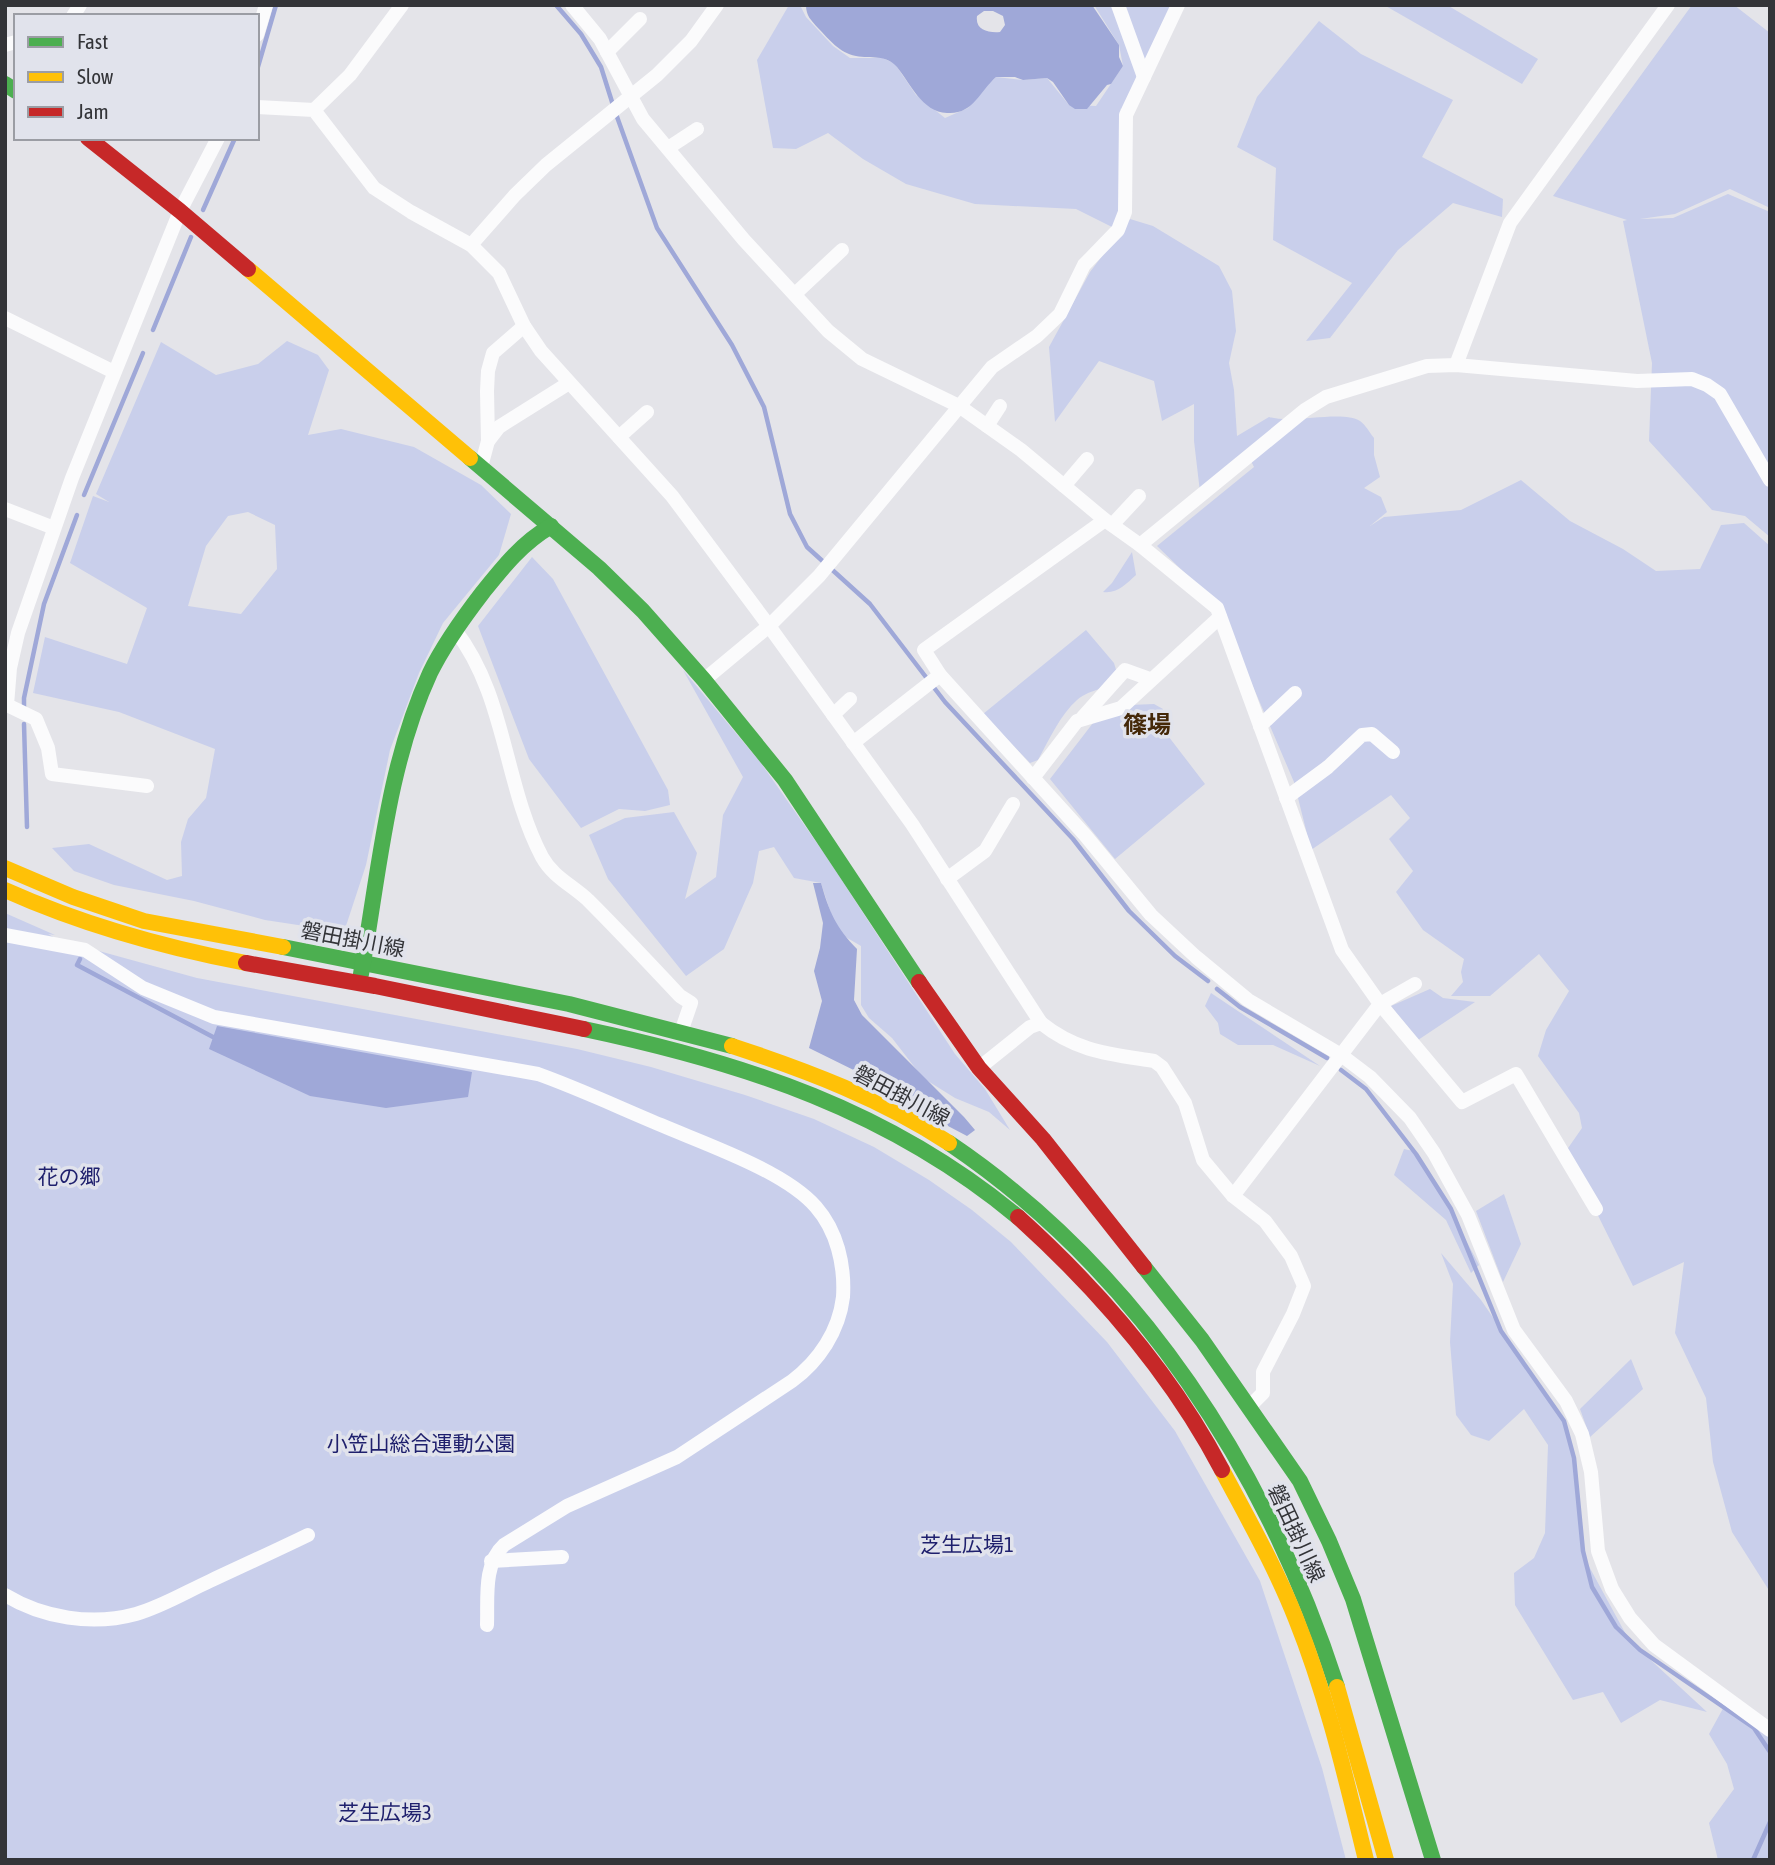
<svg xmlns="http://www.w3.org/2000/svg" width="1775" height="1865" font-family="'Asap Condensed','Noto Sans JP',sans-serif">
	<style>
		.green { fill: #c9cfeb; fill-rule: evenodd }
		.water { fill: #9fa8d8; fill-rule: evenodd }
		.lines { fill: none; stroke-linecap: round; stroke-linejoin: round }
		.stream { stroke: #9fa8d8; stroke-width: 4.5 }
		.street { stroke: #fbfbfc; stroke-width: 14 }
		.fast { stroke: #4caf50; stroke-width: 16 }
		.slow { stroke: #ffc107; stroke-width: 16 }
		.jam { stroke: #c62828; stroke-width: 16 }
		.labels { text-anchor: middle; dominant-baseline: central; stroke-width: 7; stroke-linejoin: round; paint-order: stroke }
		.street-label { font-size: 21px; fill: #333438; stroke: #e1e3ec }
		.park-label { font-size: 21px; fill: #1f206d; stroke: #e1e3ec }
		.quarter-label { font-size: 24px; font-weight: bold; fill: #442808; stroke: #e1e3ec }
	</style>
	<rect width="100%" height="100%" fill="#e4e4e9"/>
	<!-- green -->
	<g class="green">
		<path d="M789,5H800L806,17L833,46L850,58H883L895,64L916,95L945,118L968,108L984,87L996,77L1023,80L1047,78L1069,105L1096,106L1123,66L1119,45L1094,5H1175L1123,113L1120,108L1126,125L1118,230L1076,209L975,204L906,184L863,159L828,133L796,149L773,148L757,60Z"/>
		<path d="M1384,5H1447L1538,59L1522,84Z"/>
		<path d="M1692,5H1734L1770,33V208L1730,189L1675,214L1640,219L1673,218L1728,194L1770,212V537L1745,516L1712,510L1649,441L1652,363L1623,221L1627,220L1553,196Z"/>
		<path d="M1319,21L1361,54L1453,100L1422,157L1503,199L1502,217L1453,203L1398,250L1330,338L1306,341L1352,283L1273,240L1276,168L1237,147L1257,97Z"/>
		<path d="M1130,219L1153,226L1219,266L1232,291L1236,331L1229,363L1234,390L1237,436L1269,417C1294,424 1342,410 1360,421C1365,424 1370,433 1374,438V455L1380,477L1364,488L1381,497L1387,512L1370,526L1384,517L1461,510L1521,480L1570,521L1623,549L1656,571L1700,569L1721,525L1744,523L1770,546V1592L1732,1532L1713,1462L1706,1398L1675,1333L1684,1262L1633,1286L1566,1151L1582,1128L1579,1113L1538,1056L1546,1030L1569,991L1539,954L1490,996H1451L1463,982L1461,972L1464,959L1423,930L1396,892L1413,871L1389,839L1410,818L1391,795L1311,850L1294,782L1218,605L1157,546L1254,467L1249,457L1200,492L1194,441V404L1162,421L1154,381L1099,361L1055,422L1049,347L1090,272Z"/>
		<path d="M287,341L318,355L329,370L308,435L341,429L414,447L481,485L511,514L499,555L443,623L419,673L390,750L366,865L344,932L265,920L194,901L114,885L74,871L52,848L89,844L167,880L182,876L181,842L188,819L206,798L215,749L119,712L33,693L45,637L127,664L147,608L70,563L93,496L109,502L96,494L161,342L216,375L258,364ZM248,512L275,525L277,569L241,614L188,606L206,546L228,516Z"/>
		<path d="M1132,552L1136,575C1126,584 1117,594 1103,592L1112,583Z"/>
		<path d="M532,557L553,579L668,790L670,805L645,811L619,809L581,828L529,759L478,626Z"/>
		<path d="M1086,630L1114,663L1117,673C1107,693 1092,687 1077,700C1060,715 1049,740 1038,760L1030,763L983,714Z"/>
		<path d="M683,670L761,763L826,856L955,1054L985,1089L1010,1130L989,1112L955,1098L923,1078L892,1038L869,1018L861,1005V946L837,932L821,883L794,878L774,847L759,851L753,883L724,949L686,976L608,879L589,835L625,818L674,812L697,853L685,899L716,877L723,815L743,777Z"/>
		<path d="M1154,704L1163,709L1162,728L1205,784L1115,859L1050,779L1106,706Z"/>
		<path d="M5,913L55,935L48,934L59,940L197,978L577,1049L651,1067L745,1095L814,1119L874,1147L929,1180L972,1210L1011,1242L1107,1342L1175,1431L1260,1581L1322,1768L1346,1860H5Z"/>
		<path d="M1430,989L1443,998L1475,1002L1418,1040L1391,1006Z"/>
		<path d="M1211,993L1320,1066L1273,1045H1238L1220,1034L1218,1023L1205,1006Z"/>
		<path d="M1404,1149L1413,1151L1443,1197L1479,1265L1471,1273L1446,1220L1394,1175Z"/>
		<path d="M1504,1194L1521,1244L1503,1282L1476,1211Z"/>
		<path d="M1441,1253L1481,1300L1564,1421L1574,1458L1585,1559L1629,1640L1707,1712L1660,1700L1621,1723L1603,1692L1573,1700L1515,1605L1514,1573L1534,1558L1545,1533L1548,1445L1524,1409L1489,1441L1471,1435L1456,1415L1450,1342L1453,1284Z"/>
		<path d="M1631,1359L1643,1389L1590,1437L1580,1409Z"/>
		<path d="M1726,1703L1770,1728V1860H1718L1709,1823L1734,1789L1727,1764L1709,1734Z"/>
	</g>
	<!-- water -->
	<g class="water">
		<path d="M806,5H1092L1119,45V57L1123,66L1111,84L1107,85L1087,109H1075L1069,105L1053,82L1047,78L1023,80L1015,77H996C980,91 973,115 947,113C922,112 910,83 897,67C886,54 871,59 856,56C838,52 830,40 818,28C811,20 806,16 806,5ZM984,11H993L1003,16L1005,25L1000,32C988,33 975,30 977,16Z"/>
		<path d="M813,883H821C829,911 836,928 857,949L854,1000L862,1015L964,1117L975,1130L967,1136L948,1126L884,1085L809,1048L822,1001L814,971L820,948L823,923Z"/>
		<path d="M217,1026L472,1072L468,1097L386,1108L310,1096L209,1049Z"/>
	</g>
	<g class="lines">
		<!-- stream -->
		<g class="stream">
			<path d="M556,5L581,34L601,67L613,105"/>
			<path d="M257,70L276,5"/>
			<path d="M616,114L657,228L732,345L764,407L790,514L807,547L870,604L945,702L1073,839L1129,911L1175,956L1208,981"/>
			<path d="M203,210L235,138"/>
			<path d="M153,330L191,237"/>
			<path d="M84,495L143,353"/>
			<path d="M24,709V698L44,604L77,515"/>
			<path d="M24,724L27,827"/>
			<path d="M80,959L77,965L213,1037"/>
			<path d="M1217,989L1240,1007L1327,1058"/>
			<path d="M1341,1070L1366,1089L1416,1154L1451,1209L1501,1331L1564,1421L1574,1458L1583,1551L1592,1587L1616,1627L1640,1650L1754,1728L1770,1752"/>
			<path d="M1753,1860L1770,1822"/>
		</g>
		<!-- street -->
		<g class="street">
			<path d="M572,5L600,39L643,119L744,240L828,331L862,359L959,406L1021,450L1105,520L1140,545L1217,608L1342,950L1380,1004L1233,1196"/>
			<path d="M1118,5L1144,77"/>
			<path d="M73,16L80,5"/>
			<path d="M257,35L266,5"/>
			<path d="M5,45L16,42"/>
			<path d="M607,52L640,19"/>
			<path d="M257,107L314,110L374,188L411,212L471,245L499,273L524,326L541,351L672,496L769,626L912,824L1041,1023"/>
			<path d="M314,110L350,75L402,5"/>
			<path d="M668,148L697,129"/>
			<path d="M471,245L515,195L546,165L657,75L691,41L717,5"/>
			<path d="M795,294L842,250"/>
			<path d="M5,318L114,372"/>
			<path d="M1456,365L1510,223L1668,5"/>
			<path d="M987,426L1000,406"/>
			<path d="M619,437L647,412"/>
			<path d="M489,440L499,427L569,383"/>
			<path d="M481,467L488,441L487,391L488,371L493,353L524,326"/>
			<path d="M1064,486L1087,459"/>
			<path d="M5,509L54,528"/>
			<path d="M1105,520L924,650L940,675L1085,835L1151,915L1196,957L1248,1000L1341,1055L1370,1077L1410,1118L1434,1153L1468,1215L1514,1330L1566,1401L1582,1434L1591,1472L1598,1551L1612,1589L1630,1618L1654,1645L1770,1730"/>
			<path d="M1112,525L1139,496"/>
			<path d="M1140,545L1305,410L1326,397L1427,366L1456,365L1637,381L1692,379L1707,385L1720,394L1770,480"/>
			<path d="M455,630C506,695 504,785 542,857C553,877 572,885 588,900C619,931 650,964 680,996L691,1003L681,1032"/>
			<path d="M704,680L769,626L819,576L992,367L1037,336L1060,314L1084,265L1118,230L1125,212L1126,115L1178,5"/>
			<path d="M833,715L850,699"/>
			<path d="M1083,717L1125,670L1150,679"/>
			<path d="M1260,726L1295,693"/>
			<path d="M853,743L940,675"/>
			<path d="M1033,778L1077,721L1121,708L1220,617"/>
			<path d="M147,786L52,774L48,748L36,719L7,705L10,668L18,633L72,478L180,211L218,138"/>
			<path d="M1286,798L1328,767L1362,735L1372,734L1393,752"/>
			<path d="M947,879L985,851L1013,804"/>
			<path d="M5,935L85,950L143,988L214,1017L538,1074C580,1089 620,1108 661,1125C705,1144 785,1171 816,1207C837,1231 845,1265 843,1297C839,1331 819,1361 792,1381L677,1457L567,1506L504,1545C483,1564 488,1599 487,1625"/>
			<path d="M1415,984L1380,1004L1462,1102L1516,1074L1596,1209"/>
			<path d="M979,1068L1030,1027L1041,1023C1077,1052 1110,1054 1154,1061L1162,1067L1185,1103L1203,1160L1233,1196L1265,1221L1291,1256L1304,1286L1293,1314L1263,1372V1393L1250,1406"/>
			<path d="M491,1561L562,1557"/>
			<path d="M5,1595C43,1618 92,1626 136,1614C161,1607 186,1592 210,1581C242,1566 275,1551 308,1535"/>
		</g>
		<!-- fast -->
		<g class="fast">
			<path d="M5,84L16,91"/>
			<path d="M470,458L599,568L643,611L704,680L785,780L919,982"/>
			<path d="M283,947L569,1004L732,1046"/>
			<path d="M361,974C379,874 387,766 430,673C444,644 463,618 483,592C503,567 522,543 551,526"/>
			<path d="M584,1029C745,1063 889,1110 1018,1217"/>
			<path d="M949,1143C1140,1272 1267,1471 1337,1687"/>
			<path d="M1144,1267L1202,1340L1300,1481L1329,1541L1353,1599L1433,1860"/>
		</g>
		<!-- slow -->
		<g class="slow">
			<path d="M248,269L470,458"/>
			<path d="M5,868L73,897L144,921L283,947"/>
			<path d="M5,890C83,925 162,947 246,963"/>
			<path d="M732,1046C808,1071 882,1099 949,1143"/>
			<path d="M1222,1470C1248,1519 1276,1568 1296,1619C1327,1696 1346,1779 1366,1860"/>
			<path d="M1337,1687L1386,1860"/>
		</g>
		<!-- jam -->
		<g class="jam">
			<path d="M88,138L180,211L248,269"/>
			<path d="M246,963L375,986L584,1029"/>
			<path d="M919,982L979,1068L1043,1139L1144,1267"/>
			<path d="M1018,1217C1099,1290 1171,1373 1222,1470"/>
		</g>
	</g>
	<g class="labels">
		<!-- street labels -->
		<g class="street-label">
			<text transform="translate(353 939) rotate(11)">磐田掛川線</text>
			<text transform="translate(902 1095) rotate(28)">磐田掛川線</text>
			<text transform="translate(1297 1533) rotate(65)">磐田掛川線</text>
		</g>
		<!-- park labels -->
		<g class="park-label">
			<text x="69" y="1176">花の郷</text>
			<text x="421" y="1443">小笠山総合運動公園</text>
			<text x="967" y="1544">芝生広場1</text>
			<text x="385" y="1812">芝生広場3</text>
		</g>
		<!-- quarter labels -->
		<g class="quarter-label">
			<text x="1147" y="724">篠場</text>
		</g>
	</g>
	<!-- border -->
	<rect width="1775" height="1865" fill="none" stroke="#333438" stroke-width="14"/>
	<!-- legend -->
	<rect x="14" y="14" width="245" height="126" fill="#e1e3ec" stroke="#9b9da4" stroke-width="2"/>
	<rect x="28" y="37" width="35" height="10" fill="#4caf50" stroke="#9b9da4" stroke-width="2"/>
	<text x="77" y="49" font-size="21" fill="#333438">Fast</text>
	<rect x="28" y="72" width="35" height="10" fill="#ffc107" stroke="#9b9da4" stroke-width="2"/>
	<text x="77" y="84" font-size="21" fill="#333438">Slow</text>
	<rect x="28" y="107" width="35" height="10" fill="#c62828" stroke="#9b9da4" stroke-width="2"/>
	<text x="77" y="119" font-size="21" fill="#333438">Jam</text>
</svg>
